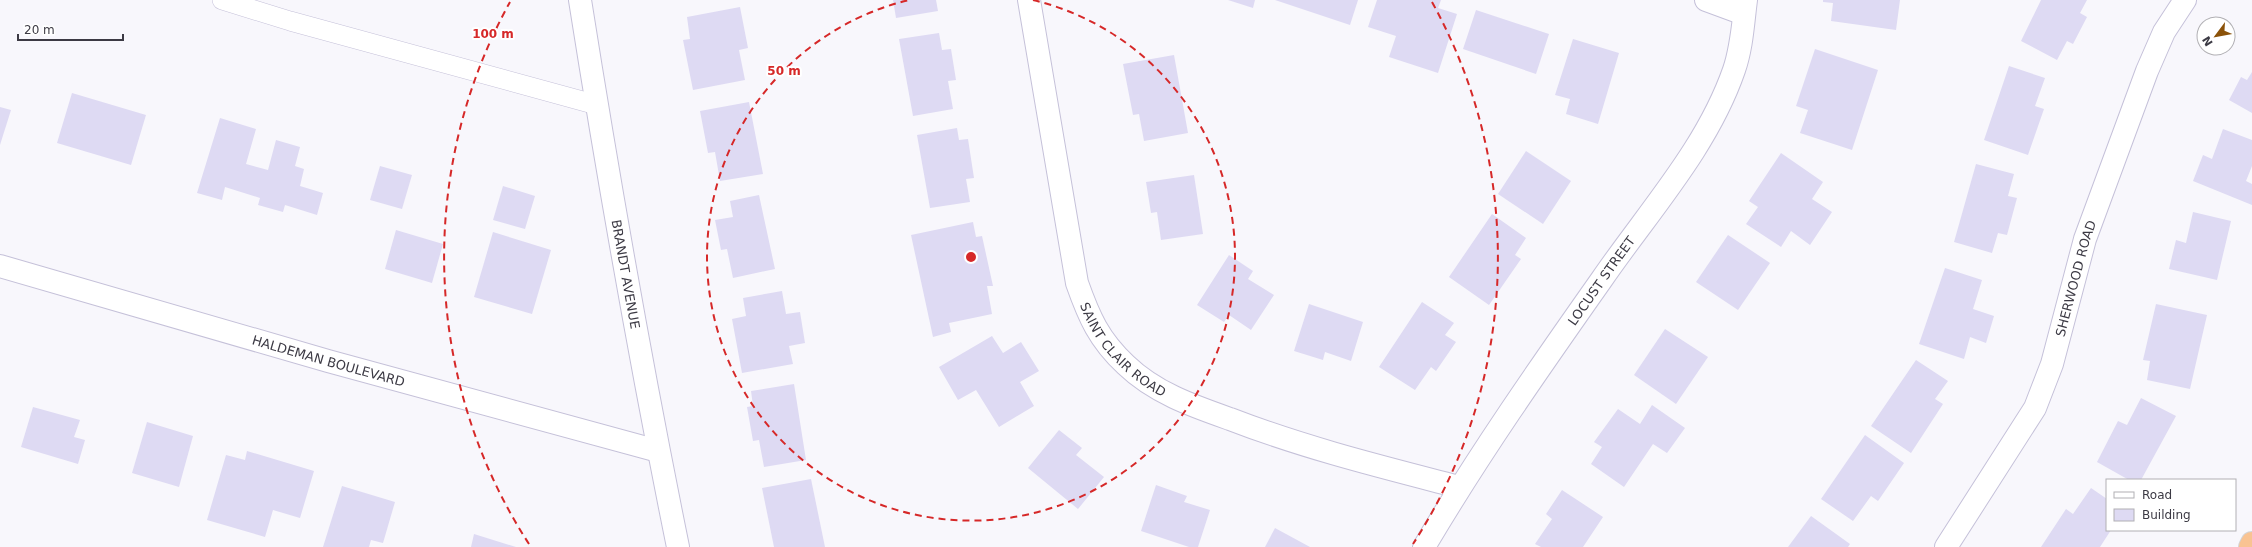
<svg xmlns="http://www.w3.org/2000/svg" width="2252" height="547" font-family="'DejaVu Sans',sans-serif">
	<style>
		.building { fill: #dedaf3 }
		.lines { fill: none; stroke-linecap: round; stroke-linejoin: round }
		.lane-casing { stroke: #c5c1d9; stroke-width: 20 }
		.street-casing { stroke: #c5c1d9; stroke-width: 24 }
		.highway-casing { stroke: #d4d4d6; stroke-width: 24 }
		.lane { stroke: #fff; stroke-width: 19 }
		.street { stroke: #fff; stroke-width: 22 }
		.highway { stroke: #f9c392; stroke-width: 22 }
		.ring { fill: none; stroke: #d62828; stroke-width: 2; stroke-dasharray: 7 5 }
		.labels { text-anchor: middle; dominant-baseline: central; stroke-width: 4; stroke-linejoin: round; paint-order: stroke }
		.street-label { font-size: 13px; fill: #3c3a44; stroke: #fff }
		.centre { fill: #d62828; stroke: #fff; stroke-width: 2 }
		.ring-label { font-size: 12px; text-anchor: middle; font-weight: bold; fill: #d62828; stroke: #fff; stroke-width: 4; stroke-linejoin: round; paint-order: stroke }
	</style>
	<rect width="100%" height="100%" fill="#f8f7fc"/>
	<!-- building -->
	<g class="building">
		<path d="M893,0H936L938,11L896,18Z"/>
		<path d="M1228,0H1255L1253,8Z"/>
		<path d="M1275,0H1358L1350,25Z"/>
		<path d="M1377,0H1441L1438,8L1457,14L1438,73L1389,57L1396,36L1368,27Z"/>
		<path d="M1823,0H1900L1896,30L1831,21L1833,3L1823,2Z"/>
		<path d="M2041,0H2087L2080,13L2087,17L2073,44L2067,41L2057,60L2021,41Z"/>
		<path d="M740,7L748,48L739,50L745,80L693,90L683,40L690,39L687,17Z"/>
		<path d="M1476,10L1549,34L1536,74L1463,49Z"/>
		<path d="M939,33L942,50L951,49L956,80L948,81L953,109L913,116L899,39Z"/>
		<path d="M1573,39L1619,53L1598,124L1566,114L1570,99L1555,95Z"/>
		<path d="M1815,49L1878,70L1852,150L1800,133L1808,110L1796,106Z"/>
		<path d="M1174,55L1188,133L1144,141L1139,114L1133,115L1123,64Z"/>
		<path d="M2009,66L2045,78L2035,106L2044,109L2028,155L1984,140Z"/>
		<path d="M2252,72V113L2229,100L2241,77L2247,80Z"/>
		<path d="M72,93L146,115L131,165L57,143Z"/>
		<path d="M749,102L763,174L720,181L715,152L708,153L700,111Z"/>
		<path d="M0,107L11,110L0,145Z"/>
		<path d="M220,118L256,129L246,164L268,170L276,140L300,147L295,166L304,169L300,186L323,193L317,215L285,205L283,212L258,205L260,198L225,187L222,200L197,193Z"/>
		<path d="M957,128L959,140L968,139L974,178L966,179L970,202L930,208L917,135Z"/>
		<path d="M2223,129L2252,140V166L2246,181L2252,184V205L2193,181L2203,155L2212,159Z"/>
		<path d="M1526,151L1571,181L1543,224L1498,194Z"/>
		<path d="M1781,153L1823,182L1812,199L1832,212L1810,245L1791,231L1781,247L1746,224L1758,207L1749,201Z"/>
		<path d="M1976,164L2014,174L2008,196L2017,198L2007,235L1998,233L1992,253L1954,242Z"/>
		<path d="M380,166L412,175L402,209L370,200Z"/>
		<path d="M1194,175L1203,234L1161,240L1157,212L1151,213L1146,182Z"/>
		<path d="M503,186L535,196L525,229L493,220Z"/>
		<path d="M759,195L775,269L733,278L727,249L721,250L715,220L733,217L730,201Z"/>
		<path d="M2193,212L2231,221L2217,280L2169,269L2176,240L2186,243Z"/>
		<path d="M1492,214L1526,238L1515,255L1521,259L1489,305L1449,277Z"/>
		<path d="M973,222L976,237L982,236L993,286H987L992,314L949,323L951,332L933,337L911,235Z"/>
		<path d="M396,230L443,244L432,283L385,269Z"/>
		<path d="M493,232L551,250L532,314L474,297Z"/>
		<path d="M1728,235L1770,263L1738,310L1696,282Z"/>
		<path d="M1229,255L1253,271L1248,279L1274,295L1251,330L1229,315L1224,322L1197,305Z"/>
		<path d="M1945,268L1982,280L1973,309L1994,316L1986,343L1970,337L1964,359L1919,344Z"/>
		<path d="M782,291L786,314L800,312L805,343L789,346L793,364L742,373L732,319L746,316L743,298Z"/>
		<path d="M1422,302L1454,323L1445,335L1456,342L1436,371L1431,367L1415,390L1379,367Z"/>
		<path d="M1309,304L1363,322L1351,361L1325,352L1323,360L1294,351Z"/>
		<path d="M2156,304L2207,315L2190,389L2147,380L2150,361L2143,360Z"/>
		<path d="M1665,329L1708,357L1676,404L1634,375Z"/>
		<path d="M992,336L1003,353L1021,342L1039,371L1020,382L1034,406L999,427L976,390L958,400L939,367Z"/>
		<path d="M1916,360L1948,381L1935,399L1943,404L1911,453L1871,426Z"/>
		<path d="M794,384L806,460L764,467L759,440L753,441L747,407L753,406L751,391Z"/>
		<path d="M2141,398L2176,416L2141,480H2129L2097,462L2118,421L2127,425Z"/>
		<path d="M1652,405L1685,428L1667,453L1653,444L1624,487L1591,464L1602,447L1594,442L1618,409L1640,424Z"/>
		<path d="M33,407L80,420L74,437L85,440L78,464L21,447Z"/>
		<path d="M147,422L193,436L179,487L132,473Z"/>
		<path d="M1059,430L1082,448L1076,455L1104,477L1078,509L1028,468Z"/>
		<path d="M1865,435L1904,463L1878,501L1871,496L1853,521L1821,499Z"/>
		<path d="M247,451L314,471L300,518L273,510L265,537L207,520L226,455L245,460Z"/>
		<path d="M811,479L825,547H774L762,488Z"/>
		<path d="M1156,485L1187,496L1184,502L1210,510L1198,547H1189L1141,531Z"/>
		<path d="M342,486L395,502L383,543L371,540L369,547H323Z"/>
		<path d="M2091,488L2107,499V530H2111L2100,547H2041L2066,509L2073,514Z"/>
		<path d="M1562,490L1603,517L1583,547H1541L1535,544L1552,519L1546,514Z"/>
		<path d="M1811,516L1850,544L1848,547H1788Z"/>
		<path d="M1275,528L1310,547H1265Z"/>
		<path d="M474,534L516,547H471Z"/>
	</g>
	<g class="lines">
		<!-- lane casing -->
		<g class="lane-casing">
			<path id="lane" d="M222,0L290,21L597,105"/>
		</g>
		<!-- street casing -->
		<g class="street-casing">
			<g id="street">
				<path id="s1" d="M580,0C609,183 641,365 678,547"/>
				<path id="s2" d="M1029,0L1077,283C1089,317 1099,340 1126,365C1155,393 1193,406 1230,419C1305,448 1382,467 1459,487"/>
				<path d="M1706,0L1744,14"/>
				<path id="s3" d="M0,266L328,361L658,451"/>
				<path id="s4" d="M1424,547C1479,454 1540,367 1602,279C1648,212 1707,148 1734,70C1742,47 1743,23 1746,0"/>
				<path id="s5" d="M1946,547L2035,408L2052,364L2085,239L2147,71L2164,32L2185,0"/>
			</g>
		</g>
		<!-- highway casing -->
		<g class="highway-casing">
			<path id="highway" d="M2250,547L2252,543"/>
		</g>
		<!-- lane -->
		<use href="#lane" class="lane"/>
		<!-- street -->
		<use href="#street" class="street"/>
		<!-- highway -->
		<use href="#highway" class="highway"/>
	</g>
	<!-- distance rings -->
	<g class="ring">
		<path d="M1033 0A264 264 0 1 1 909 0"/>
		<path d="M529 544A527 527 0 0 1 510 2M1432 2A527 527 0 0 1 1413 544"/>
	</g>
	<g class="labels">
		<!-- street labels -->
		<g class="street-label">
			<text stroke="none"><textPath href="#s1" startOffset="278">BRANDT AVENUE</textPath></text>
			<text stroke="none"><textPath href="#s5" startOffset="301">SHERWOOD ROAD</textPath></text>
			<text stroke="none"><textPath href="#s4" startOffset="320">LOCUST STREET</textPath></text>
			<text stroke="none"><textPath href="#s2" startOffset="370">SAINT CLAIR ROAD</textPath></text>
			<text stroke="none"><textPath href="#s3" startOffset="342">HALDEMAN BOULEVARD</textPath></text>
		</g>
	</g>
	<circle cx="971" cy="257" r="6" class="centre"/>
	<g class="ring-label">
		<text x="493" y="38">100 m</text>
		<text x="784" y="75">50 m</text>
	</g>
	<!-- legend -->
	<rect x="2106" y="479" width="130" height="52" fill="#ffffff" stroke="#b1b0b4"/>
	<rect x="2114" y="492" width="20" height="6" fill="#ffffff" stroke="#b1b0b4"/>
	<text x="2142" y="499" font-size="12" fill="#3c3a44">Road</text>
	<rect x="2114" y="509" width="20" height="12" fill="#dedaf3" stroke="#b1b0b4"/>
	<text x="2142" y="519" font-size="12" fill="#3c3a44">Building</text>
	<!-- north arrow -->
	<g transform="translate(2216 36) rotate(238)"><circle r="19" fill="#ffffff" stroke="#b1b0b4"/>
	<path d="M0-3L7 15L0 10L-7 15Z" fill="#8b5209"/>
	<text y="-6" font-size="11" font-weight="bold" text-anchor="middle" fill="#3c3a44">N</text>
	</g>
	<!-- scale -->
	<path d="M18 34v6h105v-6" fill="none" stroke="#3c3a44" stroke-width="2"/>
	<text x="24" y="34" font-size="12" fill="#3c3a44" stroke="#ffffff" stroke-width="3" paint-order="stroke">20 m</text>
</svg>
